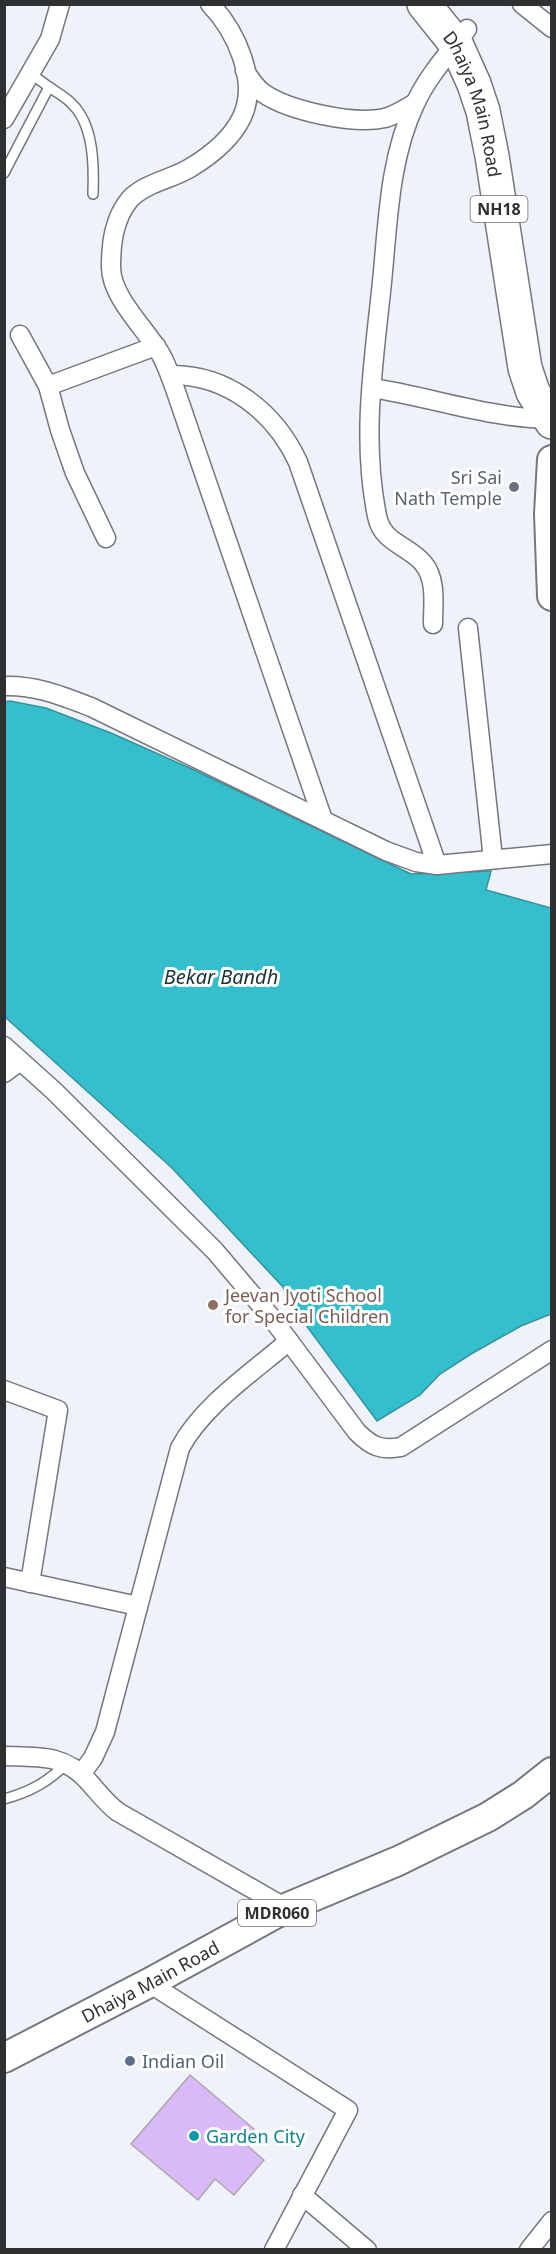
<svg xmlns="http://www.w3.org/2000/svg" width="556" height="2254" font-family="'Noto Sans',sans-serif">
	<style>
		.water { fill: #35becc; stroke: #33939e; stroke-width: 1.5 }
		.building { fill: #d9b9f7; stroke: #aaa7ad; stroke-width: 1.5 }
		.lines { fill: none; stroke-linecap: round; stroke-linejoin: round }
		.lane-casing { stroke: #74777d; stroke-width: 12 }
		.street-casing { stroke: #74777d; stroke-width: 21 }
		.primary-casing { stroke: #74777d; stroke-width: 32 }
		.highway-casing { stroke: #74777d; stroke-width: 36 }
		.lane { stroke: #fff; stroke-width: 9 }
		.street { stroke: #fff; stroke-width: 18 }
		.primary { stroke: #fff; stroke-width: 28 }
		.highway { stroke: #fff; stroke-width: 33 }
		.worship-dot { fill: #6b7280; stroke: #fff; stroke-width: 2 }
		.education-dot { fill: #8d6e63; stroke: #fff; stroke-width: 2 }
		.service-dot { fill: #5c6f8a; stroke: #fff; stroke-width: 2 }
		.culture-dot { fill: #0f9aa8; stroke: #fff; stroke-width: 2 }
		.labels { text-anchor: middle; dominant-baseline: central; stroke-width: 6; stroke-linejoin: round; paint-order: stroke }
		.shield { fill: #fff; stroke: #6d6e70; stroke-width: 1.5 }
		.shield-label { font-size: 16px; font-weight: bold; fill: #2f3032 }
		.street-label { font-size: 18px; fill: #2f3032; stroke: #fff }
		.worship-label { font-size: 18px; fill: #5b616d; stroke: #fff; text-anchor: end }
		.education-label { font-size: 18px; fill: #785e54; stroke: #fff; text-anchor: start }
		.service-label { font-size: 18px; fill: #4e5e75; stroke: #fff; text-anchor: start }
		.culture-label { font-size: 18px; fill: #0d838f; stroke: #fff; text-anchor: start }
		.water-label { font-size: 20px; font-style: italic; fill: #1c3336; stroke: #fff }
	</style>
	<rect width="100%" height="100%" fill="#f0f2f9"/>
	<!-- water -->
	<path class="water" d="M10,701L46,708L111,733L192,769L411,874L491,871L486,890L551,908V1314L521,1326L471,1354L440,1374L420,1395L377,1421L288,1301L283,1287L172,1168L5,1017L4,702Z"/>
	<!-- building -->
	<path class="building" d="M190,2075L254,2129L243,2142L264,2160L234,2195L215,2179L198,2200L131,2144Z"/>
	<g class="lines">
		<!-- lane casing -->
		<g class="lane-casing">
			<g id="lane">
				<path d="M49,87C56,92 66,97 72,104C94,125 94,166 93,194"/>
				<path d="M4,173L49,87L30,73"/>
				<path d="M4,1799C30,1792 48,1782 66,1764"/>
			</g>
		</g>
		<!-- street casing -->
		<g class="street-casing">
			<g id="street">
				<path d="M210,4C236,31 259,81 242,117C232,138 210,156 190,168C172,179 145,183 130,199C114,218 111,243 111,267C111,297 145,328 160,353C166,363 170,375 174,386L323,820"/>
				<path d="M522,4L552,28"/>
				<path d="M245,71C250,79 255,87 263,93C289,111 354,125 385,118C396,115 405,109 415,103"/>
				<path d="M4,119L50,39L60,4"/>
				<path d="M20,335L48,386L60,430L75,473L106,538"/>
				<path d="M170,375C227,374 275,412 298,462L437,865"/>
				<path d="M48,386L156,346"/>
				<path d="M372,388C431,397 489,418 549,419"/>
				<path d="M433,624C433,605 437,579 423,563C408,545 382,543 377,516C361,437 374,361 382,282C388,222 389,159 415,104C427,77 449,53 467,29"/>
				<path d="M468,628L493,859"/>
				<path d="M4,686C36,685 62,696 91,707L386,851L416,862L437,865L552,854"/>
				<path d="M4,1046L54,1091L215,1251L271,1317L357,1432C371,1446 381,1451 401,1447L552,1350"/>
				<path d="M4,1073L20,1061"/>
				<path d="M4,1390L58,1410L30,1583"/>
				<path d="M4,1577L138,1606"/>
				<path d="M4,1756C38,1757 64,1754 88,1781C98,1792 106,1803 118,1812L286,1908"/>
				<path d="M81,1774L93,1758L105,1732L180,1448C203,1405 253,1372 289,1341"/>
				<path d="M149,1983L348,2110L274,2250"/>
				<path d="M302,2195L367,2250"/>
				<path d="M529,2250L552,2221"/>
			</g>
		</g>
		<!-- primary casing -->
		<g class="primary-casing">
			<g id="primary">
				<path d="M552,460L549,514L552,596"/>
				<path id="s1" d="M4,2058L149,1983L286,1908L398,1861L488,1817L523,1795L552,1772"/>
			</g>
		</g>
		<!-- highway casing -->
		<g class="highway-casing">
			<g id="highway">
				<path id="s2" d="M424,4L456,44L474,84L483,111L492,156L525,368L533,392L552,422"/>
			</g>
		</g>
		<!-- lane -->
		<use href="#lane" class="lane"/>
		<!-- street -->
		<use href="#street" class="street"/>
		<!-- primary -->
		<use href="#primary" class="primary"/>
		<!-- highway -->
		<use href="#highway" class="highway"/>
	</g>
	<!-- markers -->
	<circle class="worship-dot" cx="514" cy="487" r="6"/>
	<circle class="education-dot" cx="213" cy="1305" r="6"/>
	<circle class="service-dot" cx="130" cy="2061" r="6"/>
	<circle class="culture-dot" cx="194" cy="2136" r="6"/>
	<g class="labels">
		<!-- shield labels -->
		<g class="shield">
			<rect x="470.5" y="196" width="57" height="26" rx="4.5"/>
			<rect x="238" y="1900" width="78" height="26" rx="4.5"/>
		</g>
		<g class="shield-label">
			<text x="499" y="209">NH18</text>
			<text x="277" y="1913">MDR060</text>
		</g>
		<!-- street labels -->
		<g class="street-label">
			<text stroke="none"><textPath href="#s2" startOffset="114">Dhaiya Main Road</textPath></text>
			<text stroke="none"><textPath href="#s1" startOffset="165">Dhaiya Main Road</textPath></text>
		</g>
		<!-- worship labels -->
		<g class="worship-label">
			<text x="502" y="477">Sri Sai<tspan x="502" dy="21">Nath Temple</tspan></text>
		</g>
		<!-- education labels -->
		<g class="education-label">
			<text x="225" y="1295">Jeevan Jyoti School<tspan x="225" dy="21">for Special Children</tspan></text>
		</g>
		<!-- service labels -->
		<g class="service-label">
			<text x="142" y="2061">Indian Oil</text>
		</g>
		<!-- culture labels -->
		<g class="culture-label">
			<text x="206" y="2136">Garden City</text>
		</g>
		<!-- water labels -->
		<g class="water-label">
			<text x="221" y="976">Bekar Bandh</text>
		</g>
	</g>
	<!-- border -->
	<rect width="556" height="2254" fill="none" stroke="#2f3032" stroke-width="12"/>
</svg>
